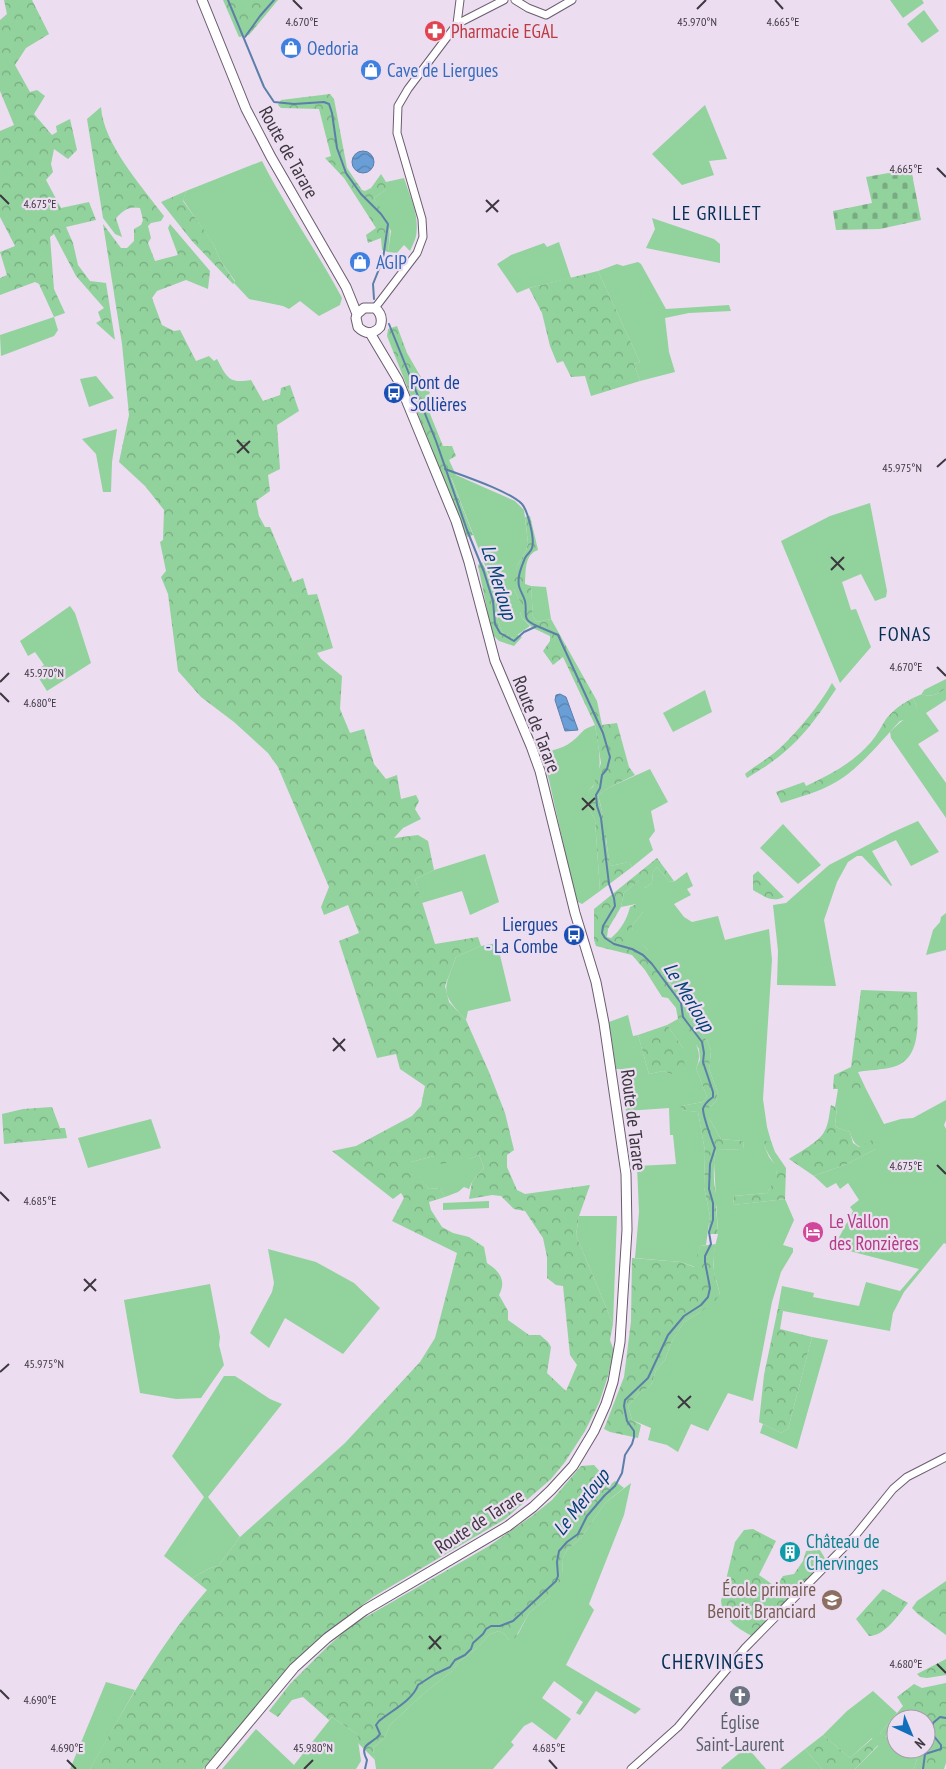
<svg xmlns="http://www.w3.org/2000/svg" width="946" height="1769" font-family="'PT Sans Narrow',sans-serif">
	<style>
		.grass { fill: #92d29c }
		.forest { fill: url(#forest-crowns); fill-rule: evenodd }
		.cemetery { fill: url(#cemetery-stones) }
		.water { fill: url(#water-waves); stroke: #5c7fa9 }
		.lines { fill: none; stroke-linecap: round; stroke-linejoin: round }
		.stream { stroke: #5c7fa9; stroke-width: 2 }
		.minor-casing { stroke: #6a5d6e; stroke-width: 9 }
		.major-casing { stroke: #6a5d6e; stroke-width: 11 }
		.minor { stroke: #fff; stroke-width: 7 }
		.major { stroke: #fff; stroke-width: 9 }
		.ticks { fill: none; stroke: #3d373f; stroke-width: 2 }
		.labels { text-anchor: middle; dominant-baseline: central; stroke-width: 4.5; stroke-linejoin: round; paint-order: stroke }
		.health-label { font-size: 19px; fill: #be3a42; stroke: #ecddf1; text-anchor: start }
		.shop-label { font-size: 19px; fill: #366cbe; stroke: #ecddf1; text-anchor: start }
		.street-label { font-size: 19px; fill: #3d373f; stroke: #ecddf1 }
		.transit-label { font-size: 19px; fill: #164399; stroke: #ecddf1; text-anchor: start }
		.hotel-label { font-size: 19px; fill: #b23c85; stroke: #ecddf1; text-anchor: start }
		.culture-label { font-size: 19px; fill: #0d838f; stroke: #ecddf1; text-anchor: start }
		.education-label { font-size: 19px; fill: #785e54; stroke: #ecddf1; text-anchor: end }
		.worship-label { font-size: 19px; fill: #5b616d; stroke: #ecddf1 }
		.neighbourhood-label { font-size: 20px; letter-spacing: 1px; fill: #042f54; stroke: #ecddf1 }
		.water-label { font-size: 20px; font-style: italic; fill: #024174; stroke: #ecddf1 }
		.quarter-label { font-size: 21px; letter-spacing: 1px; fill: #042f54; stroke: #ecddf1 }
		.ticks-label { font-size: 12px; text-anchor: middle; fill: #3d373f; stroke: #ecddf1; stroke-width: 4.5; stroke-linejoin: round; paint-order: stroke }
	</style>
	<defs>
		<pattern id="forest-crowns" width="20" height="18" patternUnits="userSpaceOnUse" patternTransform="scale(1.25)"><rect width="20" height="18" fill="#92d29c"/><path d="M2 6a3 3 0 1 1 6 0M12 15a3 3 0 1 1 6 0" fill="none" stroke="#78ab81"/></pattern>
		<pattern id="cemetery-stones" width="16" height="16" patternUnits="userSpaceOnUse" patternTransform="scale(1.25)"><rect width="16" height="16" fill="#92d29c"/><path d="M2 7V4a2 2 0 0 1 4 0v3zM10 15v-3a2 2 0 0 1 4 0v3z" fill="#78ab81"/></pattern>
		<pattern id="water-waves" width="16" height="10" patternUnits="userSpaceOnUse" patternTransform="scale(1.25)"><rect width="16" height="10" fill="#699ed6"/><path d="M0 5q4-4 8 0t8 0" fill="none" stroke="#5882af"/></pattern>
	</defs>
	<rect width="100%" height="100%" fill="#ecddf1"/>
	<!-- grass -->
	<g class="grass">
		<path d="M890,0H922L924,3L903,18Z"/>
		<path d="M924,10L939,31L922,43L907,24Z"/>
		<path d="M705,105L727,159L709,161L714,175L682,185L652,154Z"/>
		<path d="M262,161C286,208 317,251 342,298L340,305L319,316L300,301L289,309L283,306L249,299L234,283L235,281L220,260L214,245L183,200L186,191Z"/>
		<path d="M404,178C410,196 420,217 416,236C415,241 412,246 410,251L404,245L397,253L388,252L391,231L374,198L386,190V182Z"/>
		<path d="M652,218L714,239L720,244V263L646,248L655,229Z"/>
		<path d="M559,242L571,278L529,288L517,293L497,264L511,255L544,243L547,247Z"/>
		<path d="M638,262L641,264L666,309L729,305L731,311L689,313L665,318L669,352L675,372L640,381L634,364L640,362L598,271L617,264L623,266Z"/>
		<path d="M54,317L58,330L54,336L1,356L0,335Z"/>
		<path d="M96,376L114,398L89,407L80,379Z"/>
		<path d="M117,429L112,462L111,492H103L96,454L82,439Z"/>
		<path d="M456,475L515,501L524,510L528,543L526,551L517,566L514,589L520,602V612L522,618L530,626L513,638L502,632L498,621L493,586L451,477Z"/>
		<path d="M870,503L887,591L886,597L875,601L861,574L842,582L851,610L856,609L871,647L840,683L781,541L830,516Z"/>
		<path d="M531,586L546,587L551,619L537,622L533,617Z"/>
		<path d="M70,606L75,613L91,663L47,691L35,672L44,665L35,652L28,656L20,641Z"/>
		<path d="M946,689V700L926,713L939,731L918,744L946,783V818L891,738L890,732C899,722 908,718 917,707L913,698L922,694C932,698 937,694 946,689Z"/>
		<path d="M705,690L712,712L673,732L663,713Z"/>
		<path d="M595,725C598,746 607,777 587,792L585,801L595,820L600,891L582,904L576,901L549,780L540,752C551,752 567,747 575,739C585,730 581,730 595,725Z"/>
		<path d="M650,769L668,802L651,811L655,831L649,839L653,850L632,867L629,862L610,866C606,842 605,819 598,795L610,787Z"/>
		<path d="M918,821L939,852L911,866L896,840L872,851L892,885L891,886L862,856H857L848,862L837,882L824,920L836,986L777,985L778,951L773,905L786,903L829,865L891,833Z"/>
		<path d="M783,824L821,865L798,884L760,848Z"/>
		<path d="M485,854L499,902L470,915L462,891L422,903L415,879L434,870Z"/>
		<path d="M657,867L670,882L675,881L687,872L693,886L687,889L691,895L674,904L684,917L692,922L718,916L725,940L769,929L772,960L763,1099L767,1127L771,1141H756L764,1145L769,1157L777,1167L776,1178L767,1193L734,1196L733,1205L785,1199L794,1220L783,1245L793,1248V1252L781,1272L772,1302L753,1401L728,1393L708,1431L691,1424L678,1452L667,1445L648,1440L651,1428L632,1420L628,1406L641,1391L648,1388L652,1383L656,1370L665,1360L671,1343L684,1322L699,1313L720,1294L714,1272L713,1255L718,1234L714,1162L716,1150L743,1149L744,1141L721,1139L709,1118V1108L716,1101L718,1093L709,1069L711,1051L708,1042L687,1014L683,997L667,980L647,949L633,936L632,926L643,912L636,904L621,907L624,893L640,879L645,888L652,883L653,872Z"/>
		<path d="M946,913V950L926,955L933,930L940,922L941,917Z"/>
		<path d="M497,943L511,1001L468,1011L466,1020C440,992 443,992 456,957L481,946Z"/>
		<path d="M628,1015L633,1036L638,1035L649,1074L663,1071L674,1075L683,1048L667,1025L678,1019C689,1034 706,1049 696,1068L707,1097L703,1102L681,1106V1110L698,1112L705,1151L704,1187L710,1216L706,1245L700,1246L695,1267L681,1262L635,1258L639,1212L637,1166L676,1164L673,1135H670L669,1108L626,1111L620,1069H616L609,1022Z"/>
		<path d="M838,1089H866L884,1124L901,1119L913,1118L946,1100V1120L944,1125L946,1129V1244L944,1243L904,1292L893,1313L890,1331L783,1311L778,1308L782,1286L814,1293L813,1297L859,1306L866,1282L900,1291L919,1269L834,1247L853,1211L850,1207L859,1200L848,1183L840,1189L836,1183L827,1188L814,1176L847,1164L876,1149C860,1147 855,1149 850,1132L838,1128L835,1125L837,1108L835,1107Z"/>
		<path d="M151,1119L161,1148L88,1168L78,1138Z"/>
		<path d="M479,1155L484,1168L472,1182L469,1189L464,1187L458,1192L445,1197L440,1188L429,1189L416,1174L411,1175V1162L434,1156L469,1159Z"/>
		<path d="M489,1201V1208L443,1210V1203Z"/>
		<path d="M579,1216H617L613,1324L576,1235Z"/>
		<path d="M268,1249L316,1262L354,1283L380,1308L343,1354L285,1318L269,1348L250,1333L272,1292L274,1283Z"/>
		<path d="M210,1284L220,1337L219,1345L224,1365L201,1398L176,1399L140,1393L124,1300Z"/>
		<path d="M812,1337L828,1340L797,1449L760,1433L763,1424L781,1433L788,1429Z"/>
		<path d="M224,1376H235L270,1399L282,1404L208,1497L240,1537L218,1566L210,1568L192,1578L164,1556L204,1497L172,1456Z"/>
		<path d="M631,1483L624,1515L589,1604L594,1610L566,1665L641,1709L635,1714L596,1691L580,1715L576,1713L583,1702L554,1681L542,1698L571,1719L556,1740L532,1722L524,1726L511,1742L514,1745L493,1769H376L373,1748L384,1738L390,1725L422,1695L452,1671L460,1661L478,1647L490,1634L499,1631L504,1634L509,1640L518,1634L529,1613L550,1596L562,1575L563,1558L567,1550L581,1538L605,1503Z"/>
		<path d="M106,1682L135,1690L90,1769H70Z"/>
		<path d="M873,1691L897,1713L880,1733L886,1737L896,1726V1749L909,1751L910,1749H922L919,1752L914,1769H855L878,1746L872,1738L850,1758L823,1735L847,1711Z"/>
		<path d="M332,1717L357,1734L361,1761L356,1769H222L256,1729L294,1765Z"/>
		<path d="M747,1747L766,1769H722L721,1768Z"/>
		<path d="M805,1749L822,1769H780Z"/>
	</g>
	<!-- forest -->
	<g class="forest">
		<path d="M4,0H32L49,34L26,48L15,65L30,92L37,90L45,96L34,114L52,135L57,132L56,126L70,119L77,150L68,159L54,149L51,164L53,172L46,180L61,208L89,202L96,220L66,227L73,243L78,265L90,281L106,283L115,340L96,323L101,320L98,312L104,308L76,276L54,234L50,237L54,289L65,313L54,317L39,284L35,282L0,295V278L7,275L0,252L15,246L0,217V131L14,125L0,91V20L7,14Z"/>
		<path d="M223,0H278L249,35L239,37Z"/>
		<path d="M330,94L334,99L347,168L362,190L365,191L371,188L381,174L386,182V190L374,198C390,223 392,222 388,252L382,250L381,238L368,243L366,235L376,228L344,178L325,158L331,156L319,109L281,108L278,105L281,100Z"/>
		<path d="M101,107C103,143 142,187 164,216L161,221L151,223L148,226L151,238L148,243L155,261L178,255L168,228L170,224L210,271L208,289L186,280L157,291L152,298L162,325L174,331L180,330L196,361L209,356L214,361L217,359C227,377 228,384 251,380L263,401L280,395L281,388L290,385L299,411L277,425L280,469L268,475L270,491L256,501L259,516L265,527H270L293,582L303,578L308,595L317,594L333,648L317,653L321,659L342,676L340,709L350,733L364,729L374,764L386,779L397,775L401,799L416,795L419,801L415,809L421,819L403,828L394,838L418,835L428,841L434,870L415,879L435,944L478,937L481,946L456,957L445,986L449,1002L466,1020L489,1072L505,1113L514,1150L507,1155V1167L517,1190L525,1194L590,1185L579,1216L576,1235L613,1324L610,1340L614,1351L608,1376L599,1403L585,1431L565,1462L551,1479L505,1519L373,1597L323,1635L293,1663L203,1769H90C125,1707 160,1644 207,1590L192,1578L210,1568L218,1566L240,1537L345,1443L420,1362L435,1338L457,1253L392,1221L404,1198L401,1193L393,1199L332,1151L356,1146L412,1116L421,1106L425,1086L400,1069L396,1054L377,1058L339,941L359,933L348,905L324,915L321,907L329,887L278,767L268,753L234,722L201,697L178,671L168,594L161,577L166,571L160,542L163,540L164,510L145,486L119,462L129,415L122,344L103,224L121,248H127L134,241V229L141,225L143,220L140,208C129,206 124,210 116,218L122,237L115,234L103,218L87,119ZM479,1155L484,1168L472,1182L469,1199L492,1195L501,1196L514,1209L525,1211L543,1238L547,1257V1278L556,1285L563,1286L570,1355L577,1365L566,1391L547,1373L551,1347L548,1342L540,1335H529L508,1320V1311L499,1295C507,1280 499,1271 487,1263L484,1247L469,1237L453,1233L442,1227L431,1210L429,1202L445,1197L440,1188L429,1189L416,1173L411,1175V1162L434,1156L441,1164L469,1159Z"/>
		<path d="M186,191L183,201L204,230L214,245L220,260L235,282L233,284L192,241L161,202Z"/>
		<path d="M598,271L640,362L634,364L640,381L591,396L585,376L571,377L563,361L557,363L550,346L542,313L529,288Z"/>
		<path d="M397,326L407,353L430,393L424,399L443,446H452L456,456L449,460L456,475L451,478L473,535L467,537L387,336L388,329Z"/>
		<path d="M530,516L538,550C524,555 526,571 525,584L531,586L533,617L537,622L551,619L597,701L602,725L617,723L629,767L635,775L610,787L598,795L606,828V840L610,866L629,862L632,867L600,891L595,820L585,801L586,792L593,787L601,763L595,725L563,657L553,665L543,651L550,641V636L533,628L522,618L520,612V602L514,589V580L517,566L526,551L528,543L525,517Z"/>
		<path d="M482,562L493,586L498,621L502,632L513,638L516,634L522,637L514,646L499,641L492,634L478,565Z"/>
		<path d="M946,679V689C937,694 932,698 922,694L924,690Z"/>
		<path d="M832,683L836,689C822,710 808,731 789,748C776,760 762,769 747,778L745,774C756,765 769,758 779,749C799,730 819,706 832,683Z"/>
		<path d="M913,698L917,707C914,716 909,719 900,721C882,740 859,769 836,782C819,792 800,797 781,803L776,792L804,782L806,786C831,774 853,763 871,742C877,735 881,727 886,719C893,710 903,703 913,698Z"/>
		<path d="M657,858L674,881L670,882L657,867L653,872L652,883L645,888L639,880L624,893L621,907L608,929L607,937L611,938C621,930 627,919 630,907L636,904L641,905L643,912L632,926L634,936L647,949L670,975L667,981L683,997L687,1014L708,1042L711,1051L709,1069L718,1093L716,1101L709,1108V1118L721,1139L744,1141L743,1149L716,1150C713,1166 712,1189 720,1203L716,1206L718,1234H708L710,1216L704,1187L705,1151L698,1112L680,1110L681,1106L703,1102L707,1097L696,1068L700,1060L699,1049L678,1019L676,1008L668,998L662,997L645,970L632,955L596,946L594,940V909Z"/>
		<path d="M758,871L784,897C772,903 764,896 753,890V875Z"/>
		<path d="M861,990L917,992C917,1016 924,1059 893,1067C882,1070 869,1070 858,1072L866,1089H833L834,1075L851,1067Z"/>
		<path d="M667,1025L683,1048L685,1071L674,1075L663,1071L649,1074L638,1035Z"/>
		<path d="M831,1105L837,1108L835,1125L838,1128L850,1132L853,1143L859,1147L872,1140L876,1149L847,1164L814,1176L789,1159C798,1153 820,1141 824,1132C829,1124 829,1114 831,1105Z"/>
		<path d="M52,1107L60,1128H65L67,1138L4,1144L2,1114L23,1109Z"/>
		<path d="M755,1141H771L775,1152L786,1168L785,1199L733,1205L734,1196L767,1193C784,1165 775,1170 764,1145L756,1147Z"/>
		<path d="M716,1244C710,1262 715,1277 720,1294L715,1301L699,1313L684,1322L671,1343L665,1360L656,1370L652,1383L648,1388L641,1391L628,1406L632,1420L641,1425L638,1438L610,1432L604,1429L624,1377L631,1321L632,1258L681,1262L694,1267L700,1246Z"/>
		<path d="M778,1308L783,1311L780,1329L812,1337L788,1429L781,1433L759,1422L764,1375Z"/>
		<path d="M594,1465L611,1484L615,1481L624,1488L605,1503L581,1538L567,1550L563,1558L562,1575L559,1585L550,1596L529,1613L514,1640H509L504,1634L499,1631L490,1634L478,1647L460,1661L452,1671L422,1695L390,1725L384,1738L373,1748L375,1760L358,1743L357,1734L332,1717L329,1720L303,1697L292,1700L278,1717L269,1711L290,1684L327,1647L352,1625L489,1546L532,1516L552,1500L581,1466Z"/>
		<path d="M753,1529L776,1541L759,1575L776,1587L783,1576L794,1574L803,1561L806,1551L820,1550L826,1560L752,1636C737,1628 723,1619 721,1601L735,1542L744,1530Z"/>
		<path d="M946,1581V1635L919,1615L912,1608L917,1601Z"/>
		<path d="M883,1589L908,1603C899,1614 885,1636 869,1636L856,1619Z"/>
		<path d="M946,1659V1675L927,1678L920,1677L917,1674Z"/>
		<path d="M946,1683V1763L944,1769H914L919,1752L922,1749H926L929,1737L926,1734V1719H896V1726L885,1737L880,1733L903,1706L897,1697L914,1684L922,1688Z"/>
		<path d="M823,1735L850,1758L873,1738L878,1745L855,1769H822L805,1749Z"/>
	</g>
	<!-- cemetery -->
	<path class="cemetery" d="M911,169L921,220L880,229L836,230L833,211L872,203L866,177Z"/>
	<!-- water -->
	<g class="water">
		<circle cx="363" cy="162" r="11"/>
		<path d="M560,694L566,697L578,730L565,731L555,700L556,695Z"/>
	</g>
	<g class="lines">
		<!-- stream -->
		<g class="stream">
			<path d="M228,0L264,87L274,102L294,104L324,102L329,104L332,113L337,148L346,173L361,194L381,214L388,224L383,259L373,284L374,299"/>
			<path d="M245,37L260,16L274,0"/>
			<path d="M445,469C464,476 509,491 522,504C528,511 535,540 532,548C531,552 527,554 525,558C523,563 520,570 519,576C517,589 522,591 525,601C528,614 520,619 537,626"/>
			<path d="M365,1769L367,1760C358,1743 372,1745 380,1734L376,1725L379,1721C391,1711 413,1700 418,1685L435,1674L450,1667L455,1660L465,1655L471,1649L473,1643L483,1634L486,1629L491,1626H500L513,1621L556,1581L558,1576L557,1562L559,1551L567,1542L578,1534L587,1516L605,1495L615,1486L622,1473L625,1455L632,1444L634,1437V1431L627,1421L624,1406L625,1400L648,1378L668,1335L684,1316L701,1305L708,1297L710,1288L705,1262V1256L711,1244L709,1232L713,1220V1203L709,1189L710,1164L715,1148C712,1141 703,1116 703,1109C704,1104 709,1100 713,1097V1092L703,1062L704,1053L702,1042L683,1017L681,1003L652,964L643,955L632,949L614,944L605,938L602,933L603,926L615,906L614,898L609,884L601,818L597,806L596,795L600,788L602,775L607,769L610,757L603,733L558,635L537,626L524,632L514,641L500,633L495,624L493,601L484,572L467,530L436,441L389,324"/>
			<path d="M923,1769L925,1754L941,1749V1745L933,1735V1723L940,1717L946,1718"/>
		</g>
		<!-- minor casing -->
		<g class="minor-casing">
			<g id="minor">
				<path d="M515,0L528,8L546,15L572,0"/>
				<path d="M457,24L504,0"/>
				<path d="M375,308L417,253L423,237L422,219L397,133L398,106L408,89L457,24L460,0"/>
				<path d="M631,1769L678,1727L745,1648L855,1536L893,1489L907,1477L946,1457"/>
			</g>
		</g>
		<!-- major casing -->
		<g class="major-casing">
			<g id="major">
				<path d="M202,0L246,109L271,157L346,287L357,314L356,318L358,327C365,334 373,335 380,327C383,319 381,313 375,308H364L357,314"/>
				<path d="M210,1769L294,1668L327,1638L365,1610L508,1526L533,1507L551,1490L573,1466L594,1431L606,1404L613,1382L620,1342L627,1230L626,1174L604,1023L596,982L575,913L540,771L531,746L495,661L469,562L456,521L398,380L370,333"/>
			</g>
		</g>
		<!-- minor -->
		<use href="#minor" class="minor"/>
		<!-- major -->
		<use href="#major" class="major"/>
	</g>
	<!-- ticks -->
	<path class="ticks" d="M293,0L302,9M775,0L783,9M697,9L706,0M937,168L946,177M0,195L9,204M486,200L498,212M486,212L499,200M237,440L249,453M237,453L250,441M937,467L946,459M831,557L844,570M831,570L844,557M937,667L946,676M0,682L9,673M0,693L9,702M582,798L594,810M582,810L595,798M333,1038L345,1051M333,1051L345,1039M937,1165L946,1174M0,1192L9,1201M84,1279L96,1291M84,1291L96,1279M0,1372L9,1364M678,1396L690,1408M678,1408L691,1396M429,1636L441,1649M429,1649L441,1636M937,1664L946,1673M0,1690L9,1699M67,1760L76,1769M549,1760L557,1769M304,1769L313,1760"/>
	<!-- icons -->
	<defs>
		<g id="pharmacy-disc" transform="scale(1.125)"><circle r="9.5" fill="#e0444e" stroke="#ecddf1"/><path d="M-2-6h4v4h4v4h-4v4h-4v-4h-4v-4h4Z" fill="#fff"/></g>
		<g id="shop-disc" transform="scale(1.125)"><circle r="9.5" fill="#3f7fe0" stroke="#ecddf1"/><path d="M-5-2.5h2.3a2.7 3.5 0 0 1 5.4 0H5L5.5 6h-11ZM-1.5-2.5h3a1.5 2.3 0 0 0-3 0Z" fill="#fff"/></g>
		<g id="bus-disc" transform="scale(1.125)"><circle r="9.5" fill="#1a4fb4" stroke="#ecddf1"/><path d="M-5-6H5V4H4V6H2V4H-2V6H-4V4H-5ZM-3.5-4V0h7V-4ZM-3.5 1.2v1.5H-2V1.2ZM2 1.2v1.5H3.5V1.2Z" fill="#fff"/></g>
		<g id="hotel-disc" transform="scale(1.125)"><circle r="9.5" fill="#d1479c" stroke="#ecddf1"/><path d="M-6-4.5h1.5V1H6V5H4.5V3h-9V5H-6ZM-4 0a1.8 1.8 0 1 1 3.6 0ZM.5 0V-2.5h3Q6-2.5 6 0Z" fill="#fff"/></g>
		<g id="building-disc" transform="scale(1.125)"><circle r="9.5" fill="#0f9aa8" stroke="#ecddf1"/><path d="M-4-6H4V6H1V3H-1V6H-4ZM-2.5-4.3h1.7v1.8h-1.7ZM.8-4.3h1.7v1.8H.8ZM-2.5-1h1.7V.8h-1.7ZM.8-1h1.7V.8H.8Z" fill="#fff"/></g>
		<g id="school-disc" transform="scale(1.125)"><circle r="9.5" fill="#8d6e63" stroke="#ecddf1"/><path d="M0-5L7-2L0 1L-7-2ZM-4 1L0 2.5L4 1V4Q0 6-4 4Z" fill="#fff"/></g>
		<g id="church-disc" transform="scale(1.125)"><circle r="9.5" fill="#6b7280" stroke="#ecddf1"/><path d="M-1.2-6h2.4v3.5h3.3v2.4h-3.3V6h-2.4V-.1h-3.3v-2.4h3.3Z" fill="#fff"/></g>
	</defs>
	<g fill-rule="evenodd">
		<use href="#pharmacy-disc" x="435" y="31"/>
		<use href="#shop-disc" x="291" y="48"/>
		<use href="#shop-disc" x="371" y="70"/>
		<use href="#shop-disc" x="360" y="262"/>
		<use href="#bus-disc" x="394" y="393"/>
		<use href="#bus-disc" x="574" y="935"/>
		<use href="#hotel-disc" x="813" y="1232"/>
		<use href="#building-disc" x="790" y="1552"/>
		<use href="#school-disc" x="832" y="1600"/>
		<use href="#church-disc" x="740" y="1696"/>
	</g>
	<g class="labels">
		<!-- health labels -->
		<g class="health-label">
			<text x="451" y="31">Pharmacie EGAL</text>
		</g>
		<!-- shop labels -->
		<g class="shop-label">
			<text x="307" y="48">Oedoria</text>
			<text x="387" y="70">Cave de Liergues</text>
			<text x="376" y="262">AGIP</text>
		</g>
		<!-- street labels -->
		<g class="street-label">
			<text transform="translate(289 152) rotate(61)">Route de Tarare</text>
			<text transform="translate(537 724) rotate(69)">Route de Tarare</text>
			<text transform="translate(634 1120) rotate(83)">Route de Tarare</text>
			<text transform="translate(479 1521) rotate(-33)">Route de Tarare</text>
		</g>
		<!-- transit labels -->
		<g class="transit-label">
			<text x="410" y="382">Pont de<tspan x="410" dy="22">Sollières</tspan></text>
			<text x="558" y="924" text-anchor="end">Liergues<tspan x="558" dy="22">- La Combe</tspan></text>
		</g>
		<!-- hotel labels -->
		<g class="hotel-label">
			<text x="829" y="1221">Le Vallon<tspan x="829" dy="22">des Ronzières</tspan></text>
		</g>
		<!-- culture labels -->
		<g class="culture-label">
			<text x="806" y="1541">Château de<tspan x="806" dy="22">Chervinges</tspan></text>
		</g>
		<!-- education labels -->
		<g class="education-label">
			<text x="816" y="1589">École primaire<tspan x="816" dy="22">Benoit Branciard</tspan></text>
		</g>
		<!-- worship labels -->
		<g class="worship-label">
			<text x="740" y="1722">Église<tspan x="740" dy="22">Saint-Laurent</tspan></text>
		</g>
		<!-- neighbourhood labels -->
		<g class="neighbourhood-label">
			<text x="717" y="213">LE GRILLET</text>
			<text x="905" y="634">FONAS</text>
		</g>
		<!-- water labels -->
		<g class="water-label">
			<text transform="translate(499 582) rotate(73)">Le Merloup</text>
			<text transform="translate(689 997) rotate(58)">Le Merloup</text>
			<text transform="translate(581 1502) rotate(-52)">Le Merloup</text>
		</g>
		<!-- quarter labels -->
		<g class="quarter-label">
			<text x="713" y="1661">CHERVINGES</text>
		</g>
	</g>
	<g class="ticks-label">
		<text x="697" y="26">45.970°N</text>
		<text x="302" y="26">4.670°E</text>
		<text x="783" y="26">4.665°E</text>
		<text x="906" y="173">4.665°E</text>
		<text x="40" y="208">4.675°E</text>
		<text x="902" y="472">45.975°N</text>
		<text x="906" y="671">4.670°E</text>
		<text x="44" y="677">45.970°N</text>
		<text x="40" y="707">4.680°E</text>
		<text x="906" y="1170">4.675°E</text>
		<text x="40" y="1205">4.685°E</text>
		<text x="44" y="1368">45.975°N</text>
		<text x="906" y="1668">4.680°E</text>
		<text x="40" y="1704">4.690°E</text>
		<text x="67" y="1752">4.690°E</text>
		<text x="549" y="1752">4.685°E</text>
		<text x="313" y="1752">45.980°N</text>
	</g>
	<!-- north arrow -->
	<g transform="translate(911 1734) rotate(136)"><circle r="24" fill="#ecddf1" stroke="#a69baa"/>
	<path d="M0-4L9 19L0 12L-9 19Z" fill="#116fbc"/>
	<text y="-8" font-size="14" font-weight="bold" text-anchor="middle" fill="#3d373f">N</text>
	</g>
</svg>
